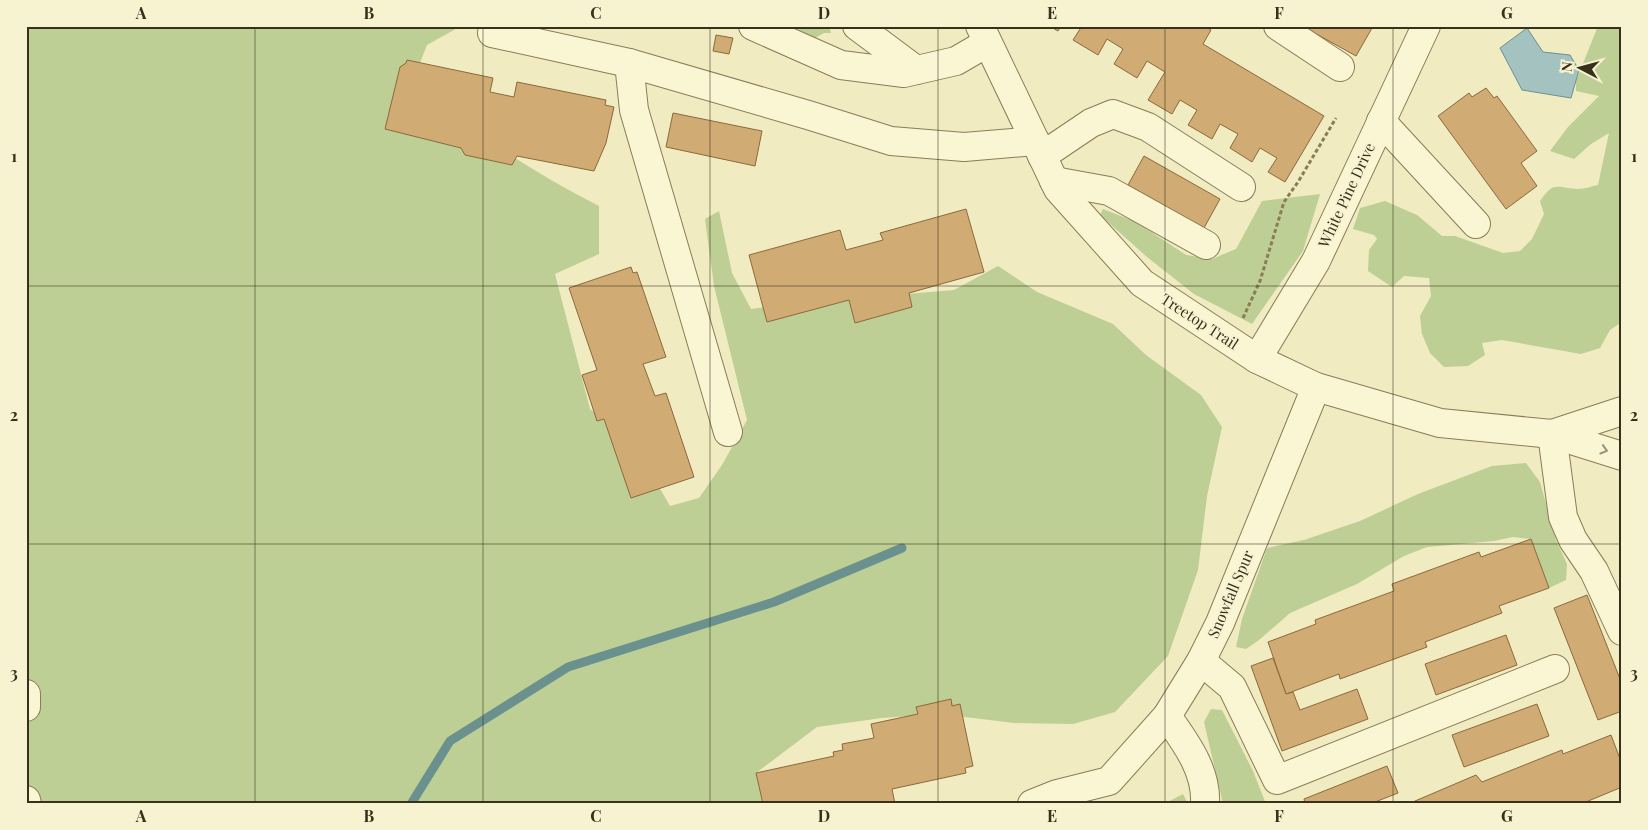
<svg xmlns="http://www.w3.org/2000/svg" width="1648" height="830" font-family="'Playfair Display',serif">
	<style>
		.green { fill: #bdcf94 }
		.water { fill: #a4c2bf; stroke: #6a918e }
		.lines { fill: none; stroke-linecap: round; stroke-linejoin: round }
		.stream { stroke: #6a918e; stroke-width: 9 }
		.building { fill: #d0ab74; stroke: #8b693c }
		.minor-casing { stroke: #8a7c57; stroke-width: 30 }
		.path { stroke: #8a7c57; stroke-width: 3; stroke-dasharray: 4 2.5; stroke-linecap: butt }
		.minor { stroke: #faf6d4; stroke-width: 28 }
		.oneway { stroke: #9a9378 }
		.grid { fill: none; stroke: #39301c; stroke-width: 1; stroke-opacity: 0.55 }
		.labels { text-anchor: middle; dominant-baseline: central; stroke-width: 4; stroke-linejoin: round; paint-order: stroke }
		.street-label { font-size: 15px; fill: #39301c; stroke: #f7f3d1 }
		.neatline { fill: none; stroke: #39301c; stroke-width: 2 }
		.grid-label { font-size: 16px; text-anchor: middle; font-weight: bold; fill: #39301c }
	</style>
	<rect width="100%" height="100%" fill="#f0ebc1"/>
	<!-- green -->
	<g class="green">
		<path d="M26,26H461L427,45L410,88C471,130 532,172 599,206V254L555,274L590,409L626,438L648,468L670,506L699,498L722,465L747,420L714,286L705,219L719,211L732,273L751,309L788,304L954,290L998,266L1037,292L1113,324L1146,355L1201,395L1222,427L1207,496L1198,570L1168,656L1115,712L1073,724L1014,723L940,714L882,718L817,727L756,773L763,804H26Z"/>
		<path d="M792,26H829L831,33H824L815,38Z"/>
		<path d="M1598,26H1622V322L1610,330L1600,348L1581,354L1502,340L1482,343L1485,355L1468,366L1444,367L1430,353L1422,334L1420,316L1431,296L1429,278L1404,276L1392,287L1368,271L1369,250L1377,239L1374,235L1353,229L1360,208L1385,201L1417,215L1442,236H1455L1503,253L1520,251L1532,239L1544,214L1540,201C1554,180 1557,188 1578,189C1585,189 1592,186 1598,185L1609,133L1591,144L1574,159L1550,151L1568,127L1599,96L1576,91V81Z"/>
		<path d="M1320,194L1303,251L1252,324L1194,294L1147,257L1100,215L1103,209L1136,222L1186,255L1212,259L1236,249L1262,201Z"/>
		<path d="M1526,463L1540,482L1556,540L1567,564L1566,580L1549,588L1531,539L1513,537L1494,541L1427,547L1404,556L1357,584L1290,613L1259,640L1246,649L1236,647L1242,619L1267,548L1304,540L1360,521L1418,494L1492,466Z"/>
		<path d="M1211,709L1222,710L1253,771L1266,804H1223L1204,722Z"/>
		<path d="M1183,794L1188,804H1164Z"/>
	</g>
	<!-- water -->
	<path class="water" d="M1527,28L1543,52L1570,55L1579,70L1571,98L1522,90L1500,48Z"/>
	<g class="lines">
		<!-- stream -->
		<path class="stream" d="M411,804L450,741L568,667L774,602L902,548"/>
	</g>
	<!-- building -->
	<g class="building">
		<path d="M1049,26H1061L1058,31Z"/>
		<path d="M1082,26H1204L1211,30L1203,44L1324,116L1285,182L1268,172L1277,158L1260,148L1252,162L1230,148L1238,134L1220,124L1212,139L1188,125L1197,110L1180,100L1172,114L1148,100L1165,72L1147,61L1137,78L1114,64L1123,49L1107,39L1098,55L1073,40Z"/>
		<path d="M1302,26H1368L1372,28L1356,56Z"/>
		<path d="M716,35L733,38L729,54L713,51Z"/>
		<path d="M407,60L493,78L490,92L514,97L517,82L606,100L605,105L614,107L606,143L594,171L517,156L512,165L465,155L461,148L385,129L400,67L406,63Z"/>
		<path d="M1486,88L1494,98L1497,96L1537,151L1521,163L1537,186L1506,209L1438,116L1469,93L1472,97Z"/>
		<path d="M673,113L762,131L755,166L666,147Z"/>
		<path d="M1144,156L1220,199L1204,228L1128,185Z"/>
		<path d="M966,209L984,272L909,293L912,307L855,323L849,300L767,322L749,255L840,230L846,250L883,240L880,233Z"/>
		<path d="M631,267L633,273L637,272L666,357L643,364L655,396L666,393L694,477L631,498L604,419L597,421L582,375L597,370L569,288Z"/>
		<path d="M1531,539L1549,588L1499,606L1502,613L1425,642L1427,647L1340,679L1339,674L1286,694L1268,642L1316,624L1315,620L1394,591L1392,584L1479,552L1481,557Z"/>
		<path d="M1587,595L1622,684V711L1598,720L1554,608Z"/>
		<path d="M1506,635L1517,665L1436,695L1425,664Z"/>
		<path d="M1273,658L1286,694L1293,692L1300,710L1357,689L1368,719L1282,751L1251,666Z"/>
		<path d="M951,699L952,706L960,704L973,766L965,768L966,773L892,789L895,804H763L756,773L834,756L833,752L843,750L842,744L874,738L871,724L918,714L916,707Z"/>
		<path d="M1537,704L1549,736L1464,767L1452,735Z"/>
		<path d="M1611,735L1622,764V787L1581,804H1408L1476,775L1482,782L1562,750L1563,754Z"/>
		<path d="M1387,766L1398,793L1370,804H1305L1304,799Z"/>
	</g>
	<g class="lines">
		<!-- minor casing -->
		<g class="minor-casing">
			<g id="minor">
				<path d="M753,26L841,65L904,73L956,61L987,43"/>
				<path d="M857,26L916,70"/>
				<path d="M980,26L1058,189L1142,283L1257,359L1316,387L1440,423L1552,434L1622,456"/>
				<path d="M1278,26L1340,67"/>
				<path d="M492,33L629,63"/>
				<path d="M1381,121L1476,224"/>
				<path d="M1042,156L1091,123L1113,114L1148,127L1241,187"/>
				<path d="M1054,181L1109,191L1206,245"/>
				<path d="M1257,359L1316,261L1426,26"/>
				<path d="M728,432L634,110L629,63L808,115L891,141L964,147L1035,141"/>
				<path d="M1552,434L1563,517L1573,540L1594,571L1622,631"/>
				<path d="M1552,434L1622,411"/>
				<path d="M1201,661L1232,687L1277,780L1555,669"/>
				<path d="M26,694V707"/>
				<path d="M1167,716C1185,742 1207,770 1205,804"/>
				<path d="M26,800L27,804"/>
				<path d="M1032,804L1057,794L1109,781L1167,716L1201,661L1220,623L1316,387"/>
			</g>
		</g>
		<!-- path -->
		<path class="path" d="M1243,318L1260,281L1284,202L1298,182L1336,118"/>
		<!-- minor -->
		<use href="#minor" class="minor"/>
	</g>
	<!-- one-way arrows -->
	<defs><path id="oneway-chevron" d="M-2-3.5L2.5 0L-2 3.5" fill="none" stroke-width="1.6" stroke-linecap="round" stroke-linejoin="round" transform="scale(1.25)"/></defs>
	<use class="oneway" href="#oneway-chevron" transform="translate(1604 450) rotate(17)"/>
	<!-- grid -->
	<path class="grid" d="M255,26V804M483,26V804M710,26V804M938,26V804M1165,26V804M1393,26V804M26,286H1622M26,544H1622"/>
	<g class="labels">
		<!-- street labels -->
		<g class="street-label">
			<text transform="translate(1346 195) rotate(-65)">White Pine Drive</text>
			<text transform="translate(1200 321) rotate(33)">Treetop Trail</text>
			<text transform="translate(1230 594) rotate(-67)">Snowfall Spur</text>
		</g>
	</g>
	<!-- border -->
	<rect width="1648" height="830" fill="none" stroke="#f7f3d1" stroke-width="55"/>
	<!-- north arrow -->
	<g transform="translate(1580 68) rotate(276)" stroke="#f7f3d1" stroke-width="4" paint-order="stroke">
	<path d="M0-4L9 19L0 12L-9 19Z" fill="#39301c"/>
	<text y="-8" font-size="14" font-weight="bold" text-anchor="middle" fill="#39301c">N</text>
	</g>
	<rect x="28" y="28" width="1592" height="774" class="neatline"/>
	<g class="grid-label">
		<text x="141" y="19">A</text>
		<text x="369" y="19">B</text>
		<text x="596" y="19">C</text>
		<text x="824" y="19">D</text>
		<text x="1052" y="19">E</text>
		<text x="1279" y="19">F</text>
		<text x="1507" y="19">G</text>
		<text x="14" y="162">1</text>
		<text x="1634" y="162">1</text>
		<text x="14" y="421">2</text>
		<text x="1634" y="421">2</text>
		<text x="14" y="679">3</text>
		<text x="1634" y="679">3</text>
		<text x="141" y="822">A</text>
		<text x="369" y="822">B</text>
		<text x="596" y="822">C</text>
		<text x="824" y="822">D</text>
		<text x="1052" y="822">E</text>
		<text x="1279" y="822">F</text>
		<text x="1507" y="822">G</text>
	</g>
</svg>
